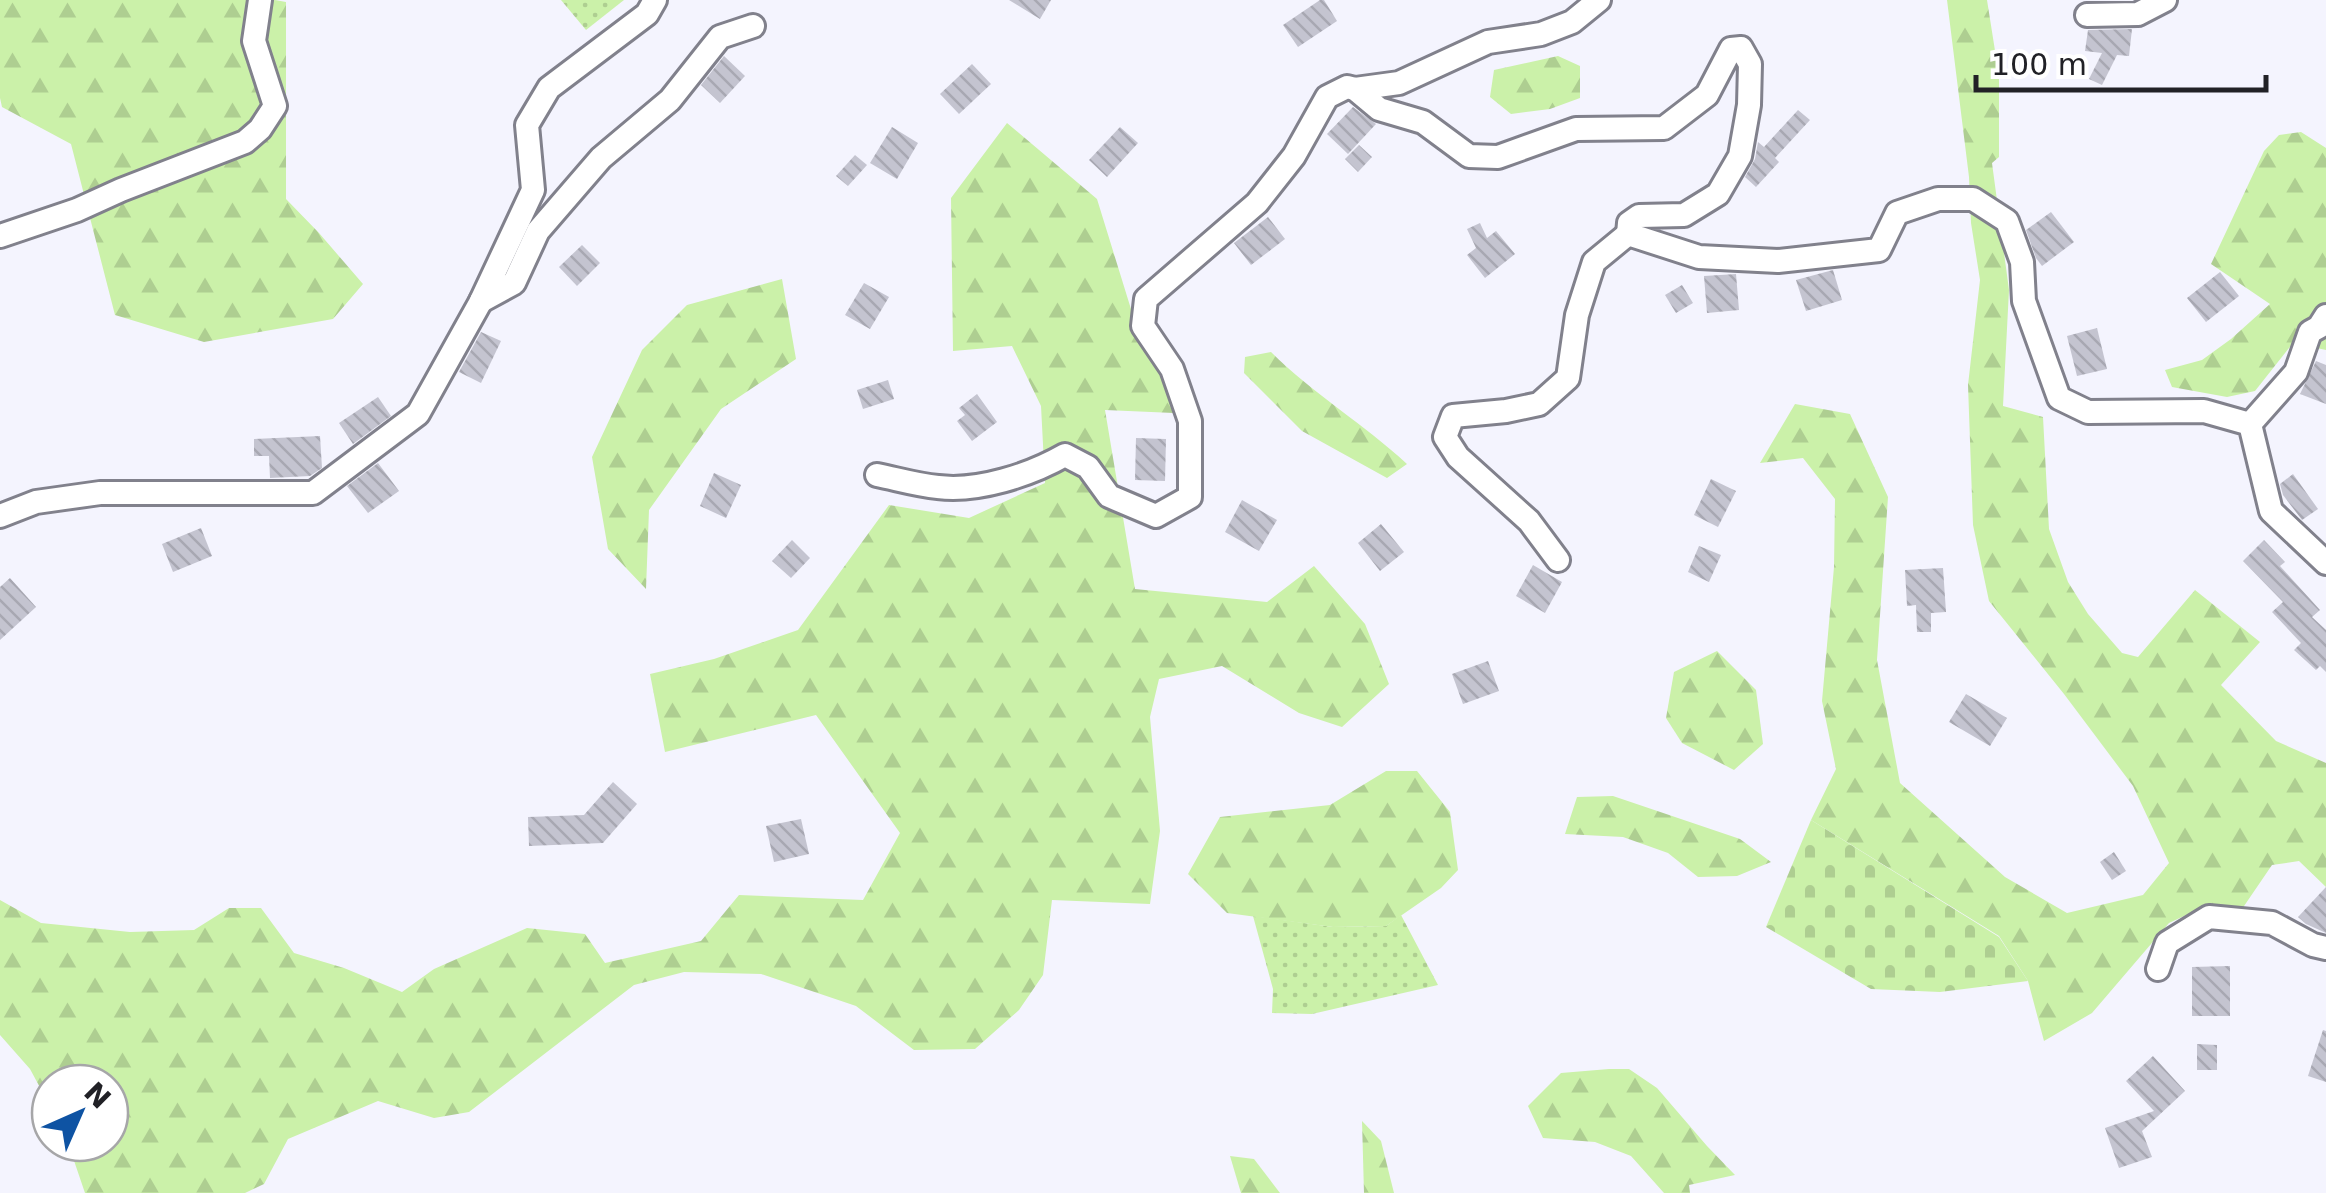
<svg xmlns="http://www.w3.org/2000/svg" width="2326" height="1193" font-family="'DejaVu Sans',sans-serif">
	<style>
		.grass { fill: url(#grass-dots) }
		.forest { fill: url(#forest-firs) }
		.cemetery { fill: url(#cemetery-stones) }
		.building { fill: url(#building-back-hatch) }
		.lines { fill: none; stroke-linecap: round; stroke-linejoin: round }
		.minor-casing { stroke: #81818c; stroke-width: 28 }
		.minor { stroke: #fff; stroke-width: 22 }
	</style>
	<defs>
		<pattern id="grass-dots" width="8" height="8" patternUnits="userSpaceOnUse" patternTransform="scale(2.5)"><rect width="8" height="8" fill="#cbf1a9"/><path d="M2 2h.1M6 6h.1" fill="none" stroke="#aece91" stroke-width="1.8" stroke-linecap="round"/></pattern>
		<pattern id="forest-firs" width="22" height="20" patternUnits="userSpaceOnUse" patternTransform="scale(2.5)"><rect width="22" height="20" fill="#cbf1a9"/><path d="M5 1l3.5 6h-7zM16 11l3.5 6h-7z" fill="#aece91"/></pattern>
		<pattern id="cemetery-stones" width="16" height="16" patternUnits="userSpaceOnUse" patternTransform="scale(2.5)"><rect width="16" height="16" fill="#cbf1a9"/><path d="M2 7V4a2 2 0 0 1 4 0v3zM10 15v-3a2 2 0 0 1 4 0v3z" fill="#aece91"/></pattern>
		<pattern id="building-back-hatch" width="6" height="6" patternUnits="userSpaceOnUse" patternTransform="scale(2.5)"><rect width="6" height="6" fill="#c4c4d0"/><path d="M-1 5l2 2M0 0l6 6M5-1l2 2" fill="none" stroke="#a8a8b2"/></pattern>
	</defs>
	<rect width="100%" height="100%" fill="#f4f4fe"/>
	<!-- grass -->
	<g class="grass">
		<path d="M561,0H624L586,30Z"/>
		<path d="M1401,915L1438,985L1312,1014L1272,1013L1273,989L1253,916L1333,927L1386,926Z"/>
	</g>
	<!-- forest -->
	<g class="forest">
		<path d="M0,0H275L286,2V199L319,233L363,284L333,319L204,342L115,315L71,144L2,107L0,98Z"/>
		<path d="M1947,0H1987L1999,76V157L1992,163L2009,290L2003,406L2043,417L2049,529L2068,582L2088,614L2122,653L2138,657L2195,590L2260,642L2221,685L2276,741L2326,763V887L2299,861L2272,865L2242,909L2210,904L2169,923L2092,1013L2044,1041L2028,981L1999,936L1811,820L1836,769L1822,701L1834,567L1835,499L1803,458L1760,463L1795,404L1850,414L1888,497L1877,660L1900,783L2005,877L2067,913L2143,895L2169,863L2133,786L2064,694L1989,601L1973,525L1968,385L1980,280L1971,223L1969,177Z"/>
		<path d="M1558,56L1580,66V98L1550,109L1511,114L1490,97L1494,70Z"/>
		<path d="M1007,123L1097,199L1139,335L1159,363L1174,413L1105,410L1135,589L1267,602L1314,566L1365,624L1389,684L1342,727L1299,713L1222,666L1159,679L1150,717L1160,831L1150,904L1052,900L1043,975L1019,1010L975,1049L914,1050L856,1006L761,974L684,972L634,985L469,1112L434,1118L378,1101L288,1139L264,1184L245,1193H85L68,1143H110V1083H50V1106L30,1069L0,1035V900L41,923L130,932L194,930L229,908H261L294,953L344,968L402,992L434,969L527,928L585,934L605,963L701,941L739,895L863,900L900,833L816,715L665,752L650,674L714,659L798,630L889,505L969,518L1045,483L1041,406L1012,346L953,351L951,198Z"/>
		<path d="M2301,132L2326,148V350L2293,343L2255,391L2227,397L2172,387L2165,370L2202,360L2231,339L2270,304L2211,264L2264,151L2279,135Z"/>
		<path d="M782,279L796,359L721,409L649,510L646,589L608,549L592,457L642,350L687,305Z"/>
		<path d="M1271,352C1313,394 1364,424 1407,464L1387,478L1302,431L1244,373L1245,357Z"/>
		<path d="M1717,651L1756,690L1763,744L1734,770L1682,743L1666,718L1674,672Z"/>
		<path d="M1386,771H1417L1450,812L1458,870L1441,888L1386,926L1333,927L1227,913L1188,874L1220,817L1330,805Z"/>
		<path d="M1613,796L1740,839L1771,862L1737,876L1698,877L1668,853L1623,837L1565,834L1577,797Z"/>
		<path d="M1609,1069H1629L1657,1088L1707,1146L1735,1175L1689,1185L1690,1193H1664L1631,1156L1595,1142L1543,1138L1528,1106L1561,1073Z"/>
		<path d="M1362,1121L1381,1141L1394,1193H1364Z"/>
		<path d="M1230,1156L1254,1159L1280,1193H1241Z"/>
	</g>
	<!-- cemetery -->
	<path class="cemetery" d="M1811,820L1999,937L2028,981L1940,992L1871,989L1766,927Z"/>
	<!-- building -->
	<g class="building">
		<path d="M1009,0H1051L1040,19Z"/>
		<path d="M1320,0H1324L1337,21L1298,47L1283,25Z"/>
		<path d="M2132,29L2129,56L2117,55L2102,85L2089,79L2102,53L2085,51L2088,30Z"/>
		<path d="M724,56L745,76L720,103L701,85Z"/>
		<path d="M972,64L991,84L959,114L940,94Z"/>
		<path d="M1353,107L1376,124L1348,154L1327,134Z"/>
		<path d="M1798,110L1810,120L1775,158L1779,162L1756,187L1745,177L1755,159L1758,142L1764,147Z"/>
		<path d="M892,127L918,143L897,179L870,163Z"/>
		<path d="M1120,127L1138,143L1107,177L1089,160Z"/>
		<path d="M1359,145L1372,157L1358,172L1345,159Z"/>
		<path d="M855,155L867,165L848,186L836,176Z"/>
		<path d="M2051,212L2074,242L2042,266L2036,258L2026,230Z"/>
		<path d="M1268,217L1285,239L1251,265L1234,243Z"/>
		<path d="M1480,223L1487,238L1496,231L1515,254L1485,278L1467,255L1476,248L1467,229Z"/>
		<path d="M582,245L600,263L577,286L559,267Z"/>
		<path d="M1833,270L1842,300L1806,311L1796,280Z"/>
		<path d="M2220,272L2239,296L2206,322L2187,298Z"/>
		<path d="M1736,274L1739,310L1707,313L1704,276Z"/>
		<path d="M864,283L889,297L870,329L845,315Z"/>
		<path d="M1682,285L1693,303L1676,313L1665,295Z"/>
		<path d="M2097,328L2107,369L2077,376L2067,336Z"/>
		<path d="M481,332L501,341L481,383L459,372Z"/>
		<path d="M2316,361L2326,365V404L2300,394Z"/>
		<path d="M888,380L894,399L863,409L857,390Z"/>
		<path d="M977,394L997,422L972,441L957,421L965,415L959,408Z"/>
		<path d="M378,397L391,416L353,444L339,423Z"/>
		<path d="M320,436L322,468L310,476L270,478L269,456H254V439Z"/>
		<path d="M1136,438L1166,439L1165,481L1135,480Z"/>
		<path d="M378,463L399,491L368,513L347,486Z"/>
		<path d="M714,473L741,485L726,518L700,506Z"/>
		<path d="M2293,474L2318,509L2302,520L2283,495L2280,484Z"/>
		<path d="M1711,479L1736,491L1718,527L1694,515Z"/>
		<path d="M1242,500L1277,520L1259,551L1225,532Z"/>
		<path d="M1381,524L1404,552L1380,571L1358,543Z"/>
		<path d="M201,528L212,556L173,572L162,544Z"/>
		<path d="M792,540L810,558L791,578L772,561Z"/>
		<path d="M2264,540L2285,562L2280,566L2320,610L2312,617L2326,630V672L2320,666L2316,670L2294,650L2301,643L2272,612L2283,602L2243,561Z"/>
		<path d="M1699,546L1721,555L1709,582L1688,572Z"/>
		<path d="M1533,565L1562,582L1545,613L1516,596Z"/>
		<path d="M1943,568L1946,612L1931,613V632H1917L1916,605L1907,606L1905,570Z"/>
		<path d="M10,578L36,607L0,640V587Z"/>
		<path d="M1488,661L1499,691L1463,704L1452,674Z"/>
		<path d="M1966,694L2007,718L1990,746L1949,722Z"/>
		<path d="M613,782L637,804L603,843L529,846L528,817L584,815Z"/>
		<path d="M801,819L809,854L774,862L766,826Z"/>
		<path d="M2114,852L2126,871L2112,880L2100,862Z"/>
		<path d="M2326,887V933L2306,924L2298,917Z"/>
		<path d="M2230,966V1016H2192V967Z"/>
		<path d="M2323,1030L2326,1031V1082L2308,1076Z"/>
		<path d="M2197,1044L2217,1045V1070H2197Z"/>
		<path d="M2153,1056L2185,1091L2142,1131L2152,1157L2119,1168L2105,1128L2154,1111L2126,1081Z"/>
	</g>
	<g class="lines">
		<!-- minor casing -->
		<g class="minor-casing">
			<g id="minor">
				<path d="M2087,15L2138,14L2165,0"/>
				<path d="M1355,89L1399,83L1488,42L1541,34L1572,22L1599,0"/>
				<path d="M0,236L77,210L121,190L245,142L260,129L275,106L254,41L260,0"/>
				<path d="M481,301L514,283L538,231L601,158L670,100L720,37L753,26"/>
				<path d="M2250,424L2296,372L2310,332L2319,327L2326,316"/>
				<path d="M877,475C897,479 917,485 938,487C978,492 1030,475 1065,455L1088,467L1109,496L1156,516L1190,497V421L1172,369L1143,326L1146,299L1257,203L1294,156L1327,97L1347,87L1355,89L1379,109L1423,122L1469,156L1498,157L1576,129L1664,128L1707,95L1731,49L1741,48L1750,64L1749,105L1740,156L1718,194L1684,215L1639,216L1629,223L1628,234L1699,257L1778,261L1879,250L1897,213L1938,199H1973L2007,221L2022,262L2024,301L2059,398L2088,412L2204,411L2250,424L2271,511L2326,563"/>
				<path d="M0,516L36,502L100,493H313L418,414L481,301L533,190L527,125L549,88L647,14L655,0"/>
				<path d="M1558,560L1529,521L1458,457L1445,437L1453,416L1506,411L1539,404L1568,378L1577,315L1594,262L1628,234"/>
				<path d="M2158,969L2167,943L2209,917L2272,923L2313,945L2326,948"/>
			</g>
		</g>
		<!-- minor -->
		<use href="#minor" class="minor"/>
	</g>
	<!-- north arrow -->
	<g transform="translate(80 1113) rotate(45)"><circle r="48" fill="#ffffff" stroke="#a6a6a8" stroke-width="2.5"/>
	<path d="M0-8L18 38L0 25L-18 38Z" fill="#0e53a3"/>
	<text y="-15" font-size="28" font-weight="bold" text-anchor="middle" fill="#212126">N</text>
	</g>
	<!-- scale -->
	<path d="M1976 75v15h290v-15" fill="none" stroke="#212126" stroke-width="5"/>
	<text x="1991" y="75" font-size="30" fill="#212126" stroke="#ffffff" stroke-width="8" paint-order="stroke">100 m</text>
</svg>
